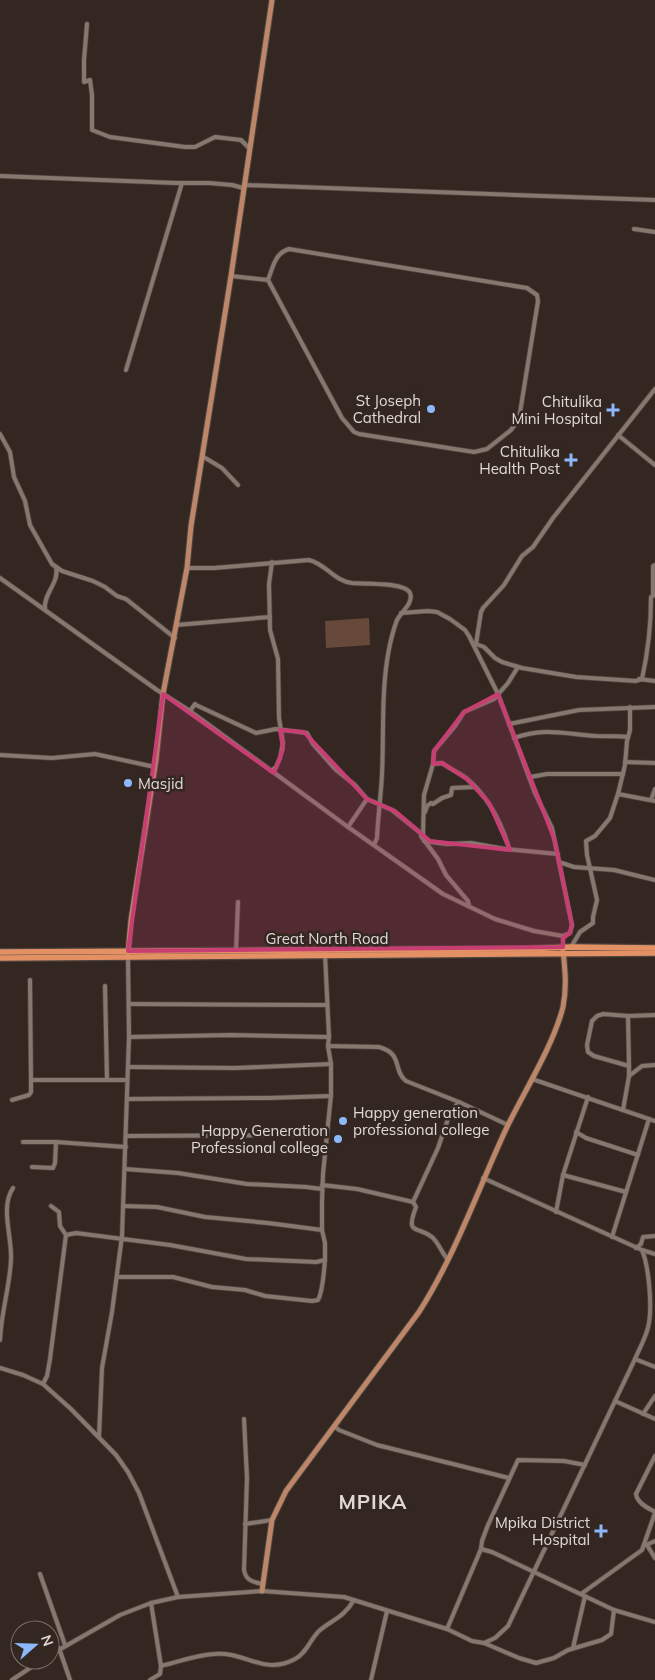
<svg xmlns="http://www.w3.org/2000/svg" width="655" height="1680" font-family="Mulish,sans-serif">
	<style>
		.green { fill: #66493b }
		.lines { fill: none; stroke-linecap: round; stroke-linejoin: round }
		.minor-casing { stroke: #4e443f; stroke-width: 5.5 }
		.major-casing { stroke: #4e443f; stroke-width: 7 }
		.highway-casing { stroke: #4e443f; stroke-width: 8 }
		.minor { stroke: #86776f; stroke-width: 4 }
		.major { stroke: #bd8668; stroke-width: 5 }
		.highway { stroke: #e29064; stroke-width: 5.5 }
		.marked { fill: #c83e73; fill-opacity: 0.2; stroke: #c83e73; stroke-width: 4; stroke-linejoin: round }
		.poi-dot { fill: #8db9fc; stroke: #342721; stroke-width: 2 }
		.labels { text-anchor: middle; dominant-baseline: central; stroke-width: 5; stroke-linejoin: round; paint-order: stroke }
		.poi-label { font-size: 15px; fill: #e0d8d4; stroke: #342721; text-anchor: end }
		.street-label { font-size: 15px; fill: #e0d8d4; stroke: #342721 }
		.district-label { font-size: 20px; font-weight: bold; letter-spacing: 1px; fill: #e0d8d4; stroke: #342721 }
	</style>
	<rect width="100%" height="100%" fill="#342721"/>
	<!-- green -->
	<path class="green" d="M369,618L370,645L326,648L325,621Z"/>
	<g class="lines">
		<!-- minor casing -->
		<g class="minor-casing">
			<g id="minor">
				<path d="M87,24L84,60V82L90,80L92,95V130L110,137L185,147H195L215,137L241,140L249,148"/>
				<path d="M0,176L176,183H209L232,185L243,188"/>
				<path d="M244,185L655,200"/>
				<path d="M634,229L655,232"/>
				<path d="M231,276L268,280C273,267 275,253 289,249L527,288L537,295L538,301L519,419L511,430L487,449L474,452L359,434L354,432L342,418L268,280"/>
				<path d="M126,370L182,183"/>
				<path d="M0,434L10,452L14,477L25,501L30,525L52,564L62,571L93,581L105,587L117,596L126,599L175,638"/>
				<path d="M618,435L655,465"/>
				<path d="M202,456L222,468L238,485"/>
				<path d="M187,568H214L309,560C326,564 334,581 352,583C364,584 405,582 410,593C414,603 401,612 397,620C394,628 391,639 389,649C381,690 384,732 382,774C381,795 378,816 377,838L374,845"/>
				<path d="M0,578L157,690L190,711L348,827L443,894L495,919L534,931L563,936V947"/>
				<path d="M45,609C43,594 60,582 56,567"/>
				<path d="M401,613L428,611L437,612L450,619L465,630L469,636L498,694L535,793L552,828L572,925L570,933L563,936"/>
				<path d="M176,625L270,617"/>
				<path d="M476,644L484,647L495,658L502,662L522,668L576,677L636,681L642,679C648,652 651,625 651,597L653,596V566L655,565"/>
				<path d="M474,645L476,644L481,612L483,608L504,585L522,556L533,547L553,518L655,389"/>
				<path d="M639,679L655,681"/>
				<path d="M190,711L195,704L196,705L256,733L276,729L307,733L313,744L335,769L355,785L367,799L392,810L423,835L421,836L438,859L446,875L468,901L469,906"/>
				<path d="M509,724L579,710L655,707"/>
				<path d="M514,738C545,727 565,734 596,736C607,736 617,736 628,737"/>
				<path d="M0,755L52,758L95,754L155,767"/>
				<path d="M625,762L655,763"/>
				<path d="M433,764L442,763C450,769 458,772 466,778C488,796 501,822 509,848"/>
				<path d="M271,771L276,767L280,758L283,743L279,718L278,659L270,630L269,584L272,562"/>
				<path d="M530,777L547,774H623"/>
				<path d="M618,794L655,801"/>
				<path d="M651,800L655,789"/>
				<path d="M425,812L427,806L431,803L433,804L442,798L451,795L452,788L474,787"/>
				<path d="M348,827L367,799"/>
				<path d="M423,835L424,795L433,764L434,751L455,726L464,712L494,699L508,683L518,667"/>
				<path d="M424,841L447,844L471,843L505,849L558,854"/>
				<path d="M559,862L574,867L614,870L655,880"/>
				<path d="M571,947L580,932L593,923V917L597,900L587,855L586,841L595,836L610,818L618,794L625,765L627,741L630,730V707"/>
				<path d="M236,951L238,902"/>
				<path d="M30,980L31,1080H127"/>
				<path d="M105,986L107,1079"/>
				<path d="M129,1004L327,1005"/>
				<path d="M628,1016L629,1066"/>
				<path d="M129,1037L231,1035L329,1037"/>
				<path d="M328,1046L379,1047C404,1054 392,1070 406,1081L459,1102L508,1125"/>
				<path d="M129,1067L235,1068L331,1064"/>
				<path d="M629,1076V1066L594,1056L588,1052L587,1045L592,1021L597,1016L603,1014L628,1016L655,1015"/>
				<path d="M532,1079L655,1121"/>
				<path d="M128,1099L268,1098L331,1096"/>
				<path d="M12,1100L29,1095L31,1092V1080"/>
				<path d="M623,1110L629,1076L642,1066L655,1065"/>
				<path d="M576,1132L586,1138L638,1155"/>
				<path d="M127,1136L292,1135L327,1133"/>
				<path d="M23,1142H56L126,1147"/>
				<path d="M32,1167L53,1168L55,1163L56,1142"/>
				<path d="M125,1169L178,1173L247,1184L306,1187L322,1189"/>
				<path d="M563,1175L626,1192"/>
				<path d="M483,1178L642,1250C649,1267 652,1305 649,1323C647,1336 640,1347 635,1359L508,1626L495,1638L484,1643"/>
				<path d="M322,1185L357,1189L413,1202L416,1207C405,1236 417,1225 432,1237C438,1242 442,1253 448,1260"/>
				<path d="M413,1202L438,1148L450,1113L459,1102"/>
				<path d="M51,1206L59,1212L60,1226L66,1235"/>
				<path d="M123,1206L157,1207L205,1217L268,1223L322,1230"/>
				<path d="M556,1212L563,1175L588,1097"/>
				<path d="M612,1237L649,1119"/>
				<path d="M636,1248L641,1244L643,1237L655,1236"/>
				<path d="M642,1250L655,1254"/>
				<path d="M117,1277H173L212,1287L245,1290L265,1296L312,1301L318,1300C323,1291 324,1270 325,1260"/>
				<path d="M0,1340C1,1313 10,1286 11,1259C12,1236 0,1207 13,1188"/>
				<path d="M635,1359L655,1367"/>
				<path d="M0,1368L23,1375L43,1384L71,1409L116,1455L128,1472L139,1493L178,1597"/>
				<path d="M43,1384L47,1376L50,1359L66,1235L76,1233L170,1245L246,1259L316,1262L325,1260V1243L322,1230V1202L323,1174L331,1095V1064L328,1046L329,1037L325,954"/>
				<path d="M615,1401L655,1419"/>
				<path d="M643,1414L655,1396"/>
				<path d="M244,1419L247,1478L244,1570C246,1581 253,1582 263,1584"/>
				<path d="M334,1426L339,1430L377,1445L509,1478"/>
				<path d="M99,1437L102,1368L112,1312L122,1236L129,1037L128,957"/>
				<path d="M655,1456L636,1494C637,1503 648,1508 655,1512"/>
				<path d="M245,1524L272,1520"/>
				<path d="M646,1545L655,1541"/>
				<path d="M647,1545L655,1558"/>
				<path d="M481,1549L482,1541L488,1525L518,1460L564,1461L585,1465"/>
				<path d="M40,1574L65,1645"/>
				<path d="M581,1594L642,1550L655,1513"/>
				<path d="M447,1629L481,1549L492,1552L614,1610L655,1622"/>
				<path d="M59,1648L70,1680"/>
				<path d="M573,1648L585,1596"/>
				<path d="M50,1655L120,1615L151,1603L178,1597L262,1591L344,1597L447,1629L472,1641L484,1643L519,1658L536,1663L554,1658L568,1650L602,1640L611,1634L614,1610"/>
				<path d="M161,1666C178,1662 196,1655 214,1654C245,1651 264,1676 295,1659C307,1653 310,1639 320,1630C335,1618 343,1618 354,1600"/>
				<path d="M12,1680L42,1660"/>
				<path d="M150,1680L160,1674L161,1666L151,1603"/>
				<path d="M371,1680L387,1611"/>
			</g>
		</g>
		<!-- major casing -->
		<g class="major-casing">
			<g id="major">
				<path d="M128,953L131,920L156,760L163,694L187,568L191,526L231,276L272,0"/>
				<path d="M262,1591L272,1520L286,1491L419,1312C456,1254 478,1189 507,1127C525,1090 553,1046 563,1007C567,987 565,969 563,950"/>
			</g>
		</g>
		<!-- highway casing -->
		<g class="highway-casing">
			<g id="highway">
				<path d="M0,952L526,949L571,947L655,948"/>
				<path d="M0,958L655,953"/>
			</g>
		</g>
		<!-- minor -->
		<use href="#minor" class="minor"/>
		<!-- major -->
		<use href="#major" class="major"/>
		<!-- highway -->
		<use href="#highway" class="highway"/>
	</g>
	<!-- marked area -->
	<path class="marked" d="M163,694L274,773L283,749L280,730L304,732L367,799L395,811L430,841L510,850L489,803L467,779L442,763L433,764L434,751L464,712L498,694L555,841L572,925L570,933L563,938V947L128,951Z"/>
	<!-- markers -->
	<g class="poi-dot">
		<circle cx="431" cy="409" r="5"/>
		<path d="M610.5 402.5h5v5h5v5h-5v5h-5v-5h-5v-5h5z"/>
		<path d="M568.5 452.5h5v5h5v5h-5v5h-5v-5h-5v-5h5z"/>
		<circle cx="128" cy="783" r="5"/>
		<circle cx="343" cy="1121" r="5"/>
		<circle cx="338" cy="1139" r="5"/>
		<path d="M598.5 1523.5h5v5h5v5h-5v5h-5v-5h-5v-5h5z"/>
	</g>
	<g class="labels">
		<!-- poi labels -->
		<g class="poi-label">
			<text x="421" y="400">St Joseph<tspan x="421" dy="17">Cathedral</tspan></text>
			<text x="602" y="401">Chitulika<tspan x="602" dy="17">Mini Hospital</tspan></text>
			<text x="560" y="451">Chitulika<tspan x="560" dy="17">Health Post</tspan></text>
			<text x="138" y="783" text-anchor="start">Masjid</text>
			<text x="353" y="1112" text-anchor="start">Happy generation<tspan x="353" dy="17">professional college</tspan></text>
			<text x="328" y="1130">Happy Generation<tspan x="328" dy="17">Professional college</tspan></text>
			<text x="590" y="1522">Mpika District<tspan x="590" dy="17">Hospital</tspan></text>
		</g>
		<!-- street labels -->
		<g class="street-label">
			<text x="327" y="938">Great North Road</text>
		</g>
		<!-- district labels -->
		<g class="district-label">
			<text x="373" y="1501">MPIKA</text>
		</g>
	</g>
	<!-- north arrow -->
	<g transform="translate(35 1645) rotate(70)"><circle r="24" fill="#342721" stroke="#796e69"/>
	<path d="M0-4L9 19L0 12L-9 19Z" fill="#8db9fc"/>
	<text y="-8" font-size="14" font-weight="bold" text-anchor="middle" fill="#e0d8d4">N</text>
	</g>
</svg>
